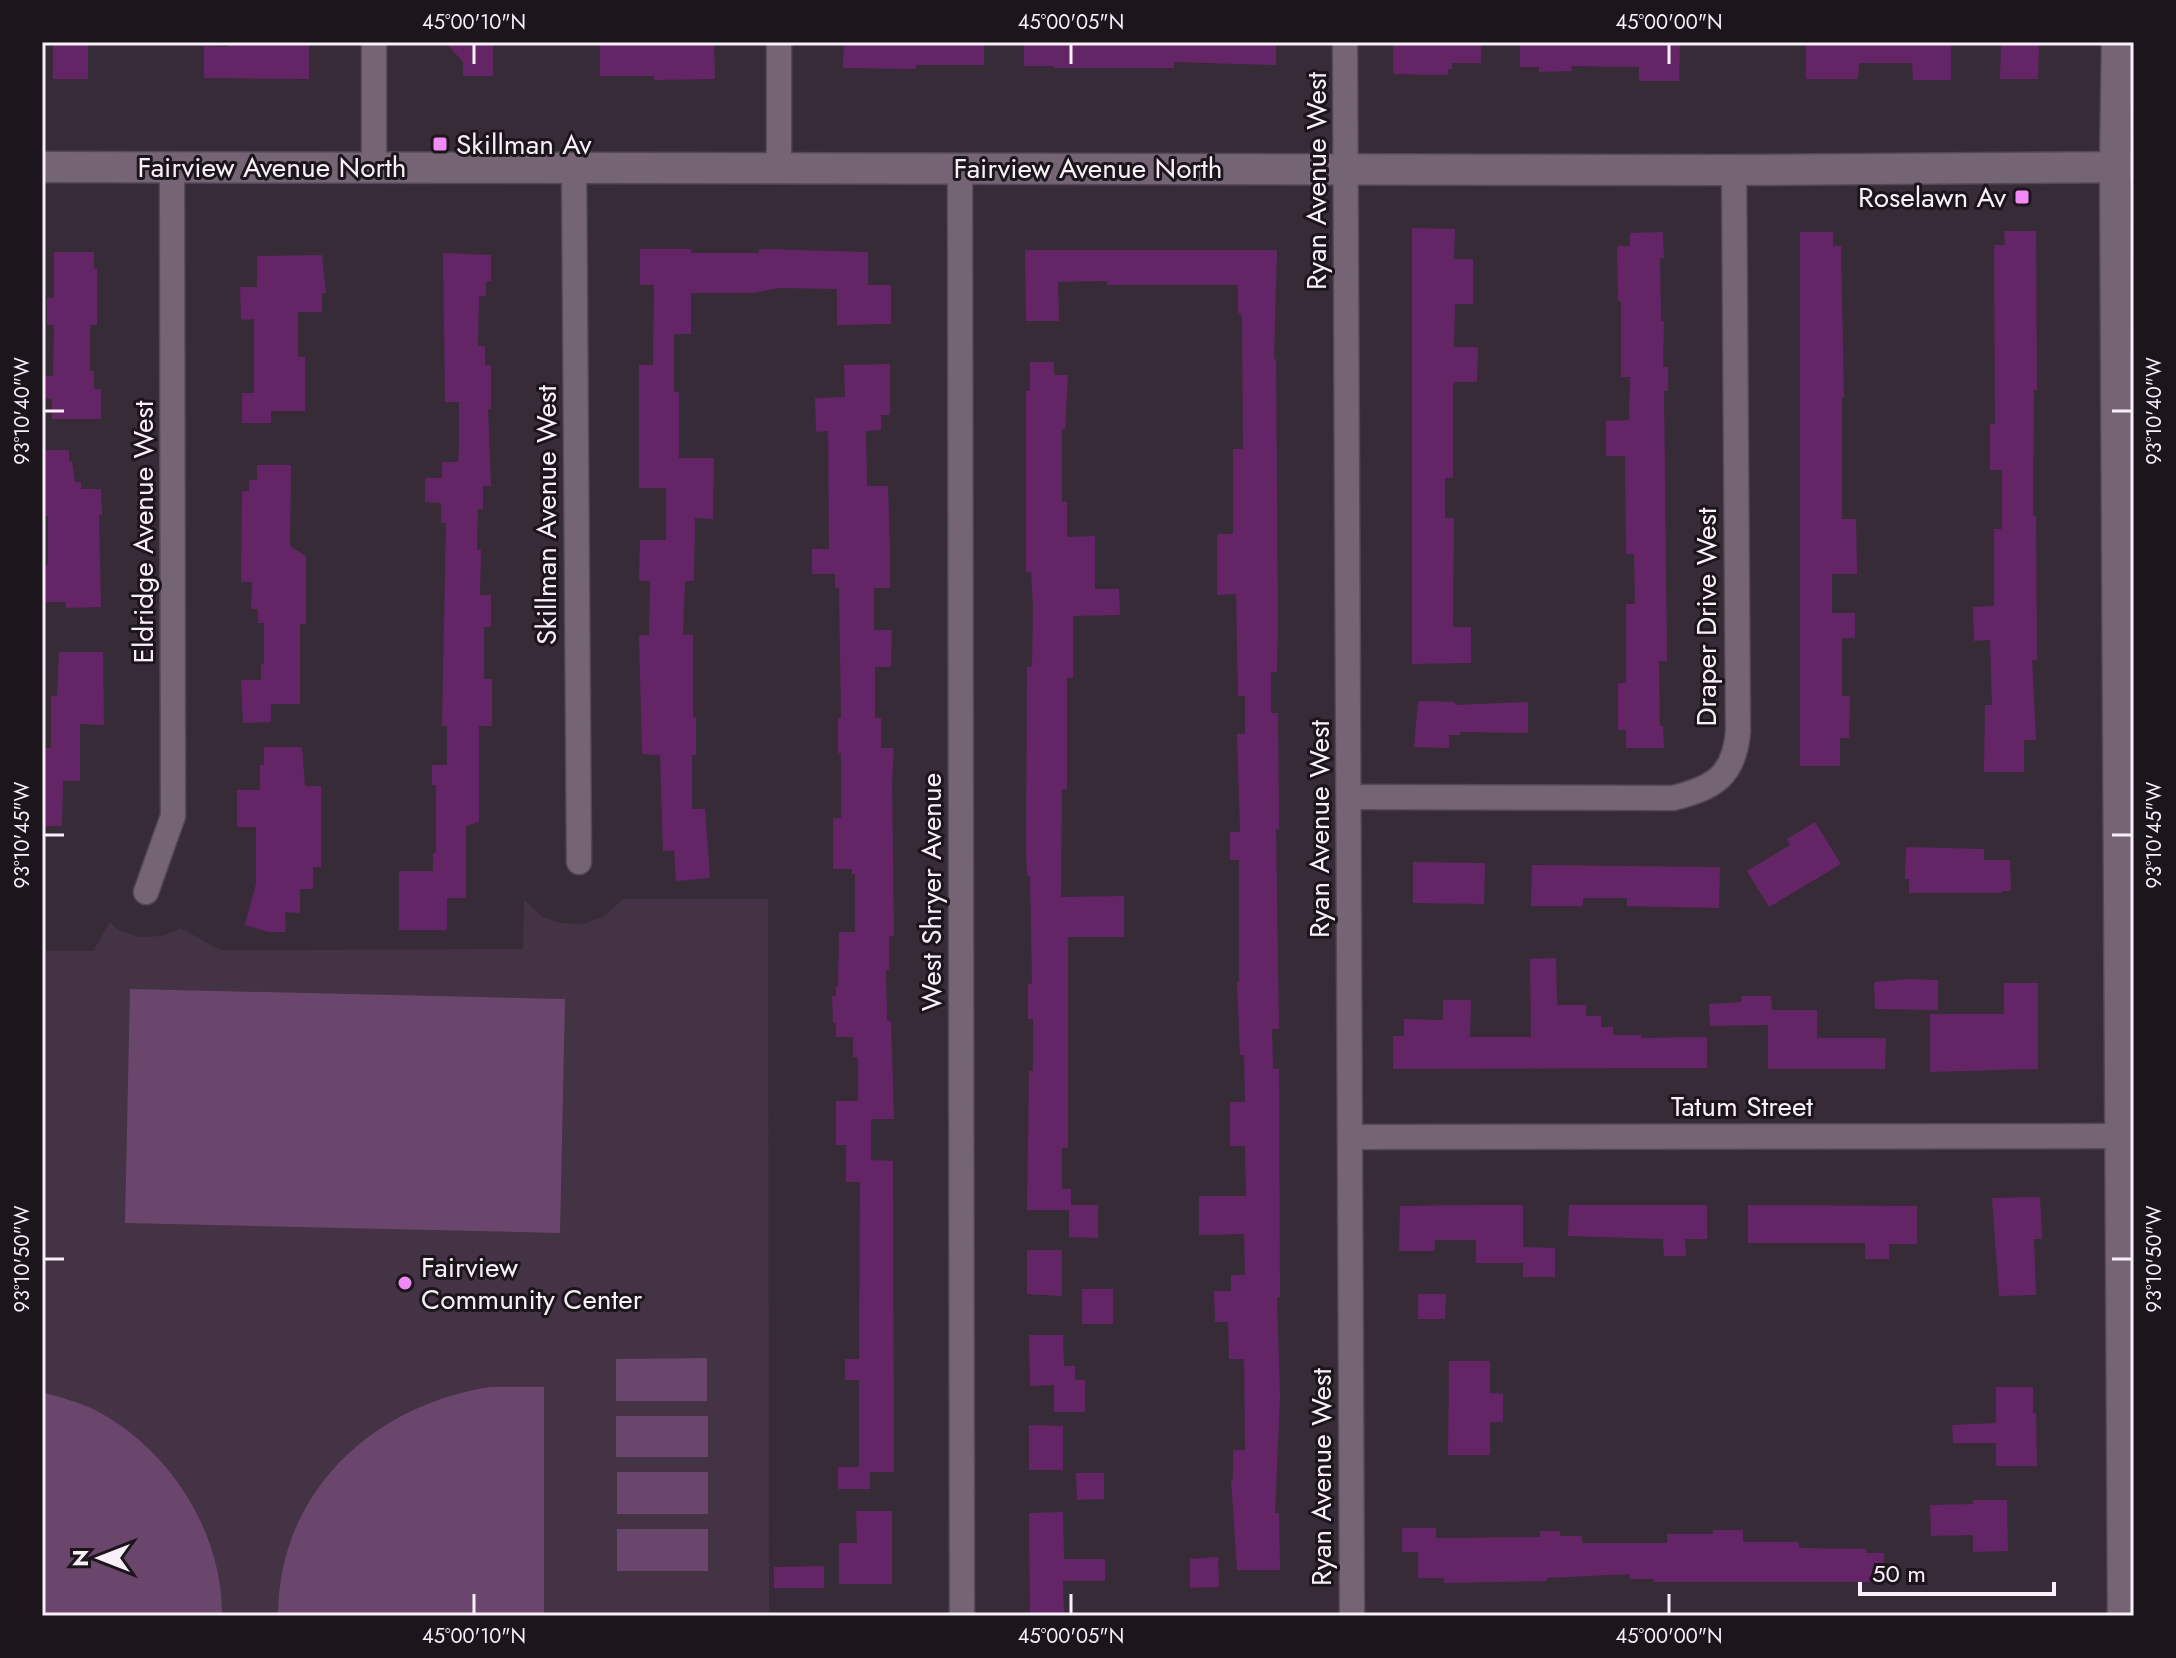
<svg xmlns="http://www.w3.org/2000/svg" width="2176" height="1658" font-family="Jost,sans-serif">
	<style>
		.built { fill: #443245 }
		.green { fill: #6b466c }
		.building { fill: #632565 }
		.lines { fill: none; stroke-linecap: round; stroke-linejoin: round }
		.minor-casing { stroke: #534854; stroke-width: 27 }
		.tertiary-casing { stroke: #534854; stroke-width: 33 }
		.minor { stroke: #746474; stroke-width: 24 }
		.tertiary { stroke: #746474; stroke-width: 30 }
		.ticks { fill: none; stroke: #f8eff8; stroke-width: 3 }
		.poi-dot { fill: #f18af4; stroke: #1c161c; stroke-width: 3 }
		.labels { text-anchor: middle; dominant-baseline: central; stroke-width: 6; stroke-linejoin: round; paint-order: stroke }
		.poi-label { font-size: 28px; fill: #f8eff8; stroke: #1c161c; text-anchor: start }
		.street-label { font-size: 28px; fill: #f8eff8; stroke: #1c161c }
		.neatline { fill: none; stroke: #f8eff8; stroke-width: 3 }
		.ticks-label { font-size: 20px; text-anchor: middle; fill: #f8eff8 }
	</style>
	<rect width="100%" height="100%" fill="#382b38"/>
	<!-- built -->
	<path class="built" d="M623,899H768L769,1616H42V951H93L110,922L118,930L139,937L162,936L181,928L220,950L523,949L524,900L543,917L559,923L583,924L605,916Z"/>
	<!-- green -->
	<g class="green">
		<path d="M130,989L565,999L560,1233L125,1223Z"/>
		<path d="M707,1358V1401H616V1359Z"/>
		<path d="M490,1387H544V1616H278C278,1492 373,1405 490,1387Z"/>
		<path d="M42,1392C59,1397 79,1402 95,1410C169,1448 223,1532 222,1616H42Z"/>
		<rect x="616" y="1416" width="92" height="41"/>
		<rect x="617" y="1472" width="91" height="42"/>
		<rect x="617" y="1529" width="91" height="42"/>
	</g>
	<!-- building -->
	<g class="building">
		<rect x="53" y="42" width="35" height="37"/>
		<path d="M228,42L309,43V79L204,78V46L228,47Z"/>
		<path d="M445,42H493V76H463V62Z"/>
		<path d="M600,42H714L715,79L654,80V76H600Z"/>
		<path d="M844,42H984V65H916V69L843,68Z"/>
		<path d="M1024,42H1276V65L1174,62V68H1054V66H1024Z"/>
		<path d="M1393,42H1481V63H1452V69H1448V75L1393,74Z"/>
		<path d="M1520,42H1680L1679,81H1639V67L1571,66L1572,71L1539,72V67H1520Z"/>
		<path d="M1806,42H1951V80H1913L1912,63H1859L1858,79H1806Z"/>
		<path d="M2001,42H2039L2038,79H2000Z"/>
		<path d="M1412,228L1455,229L1454,259H1473V304H1455L1454,347H1478L1477,382H1455L1453,384V478H1445V518H1454L1453,627H1471V663L1412,664Z"/>
		<path d="M2004,231H2036L2037,390H2034L2033,516H2036L2037,660H2032L2036,740H2024V772H1984L1985,705H1992L1990,640L1974,641L1973,607L1994,606V529H2002V470H1990V424H1995L1994,245H2005Z"/>
		<path d="M1663,232L1664,258H1660L1661,321H1664L1663,367H1668V391H1664L1667,661H1659L1660,726H1663L1664,748H1626V730H1618V683H1626V604H1635L1634,554H1626L1625,456H1606V421L1629,420L1630,377H1621V301H1618L1617,246H1630V233Z"/>
		<path d="M1800,232H1833V246H1841L1844,398H1842V519H1856L1857,574H1832V613H1855V638H1842V696H1850L1849,738H1840V766H1800Z"/>
		<path d="M640,249H691V253H759V249L868,252V285H891V324L837,325V289L780,288L753,293H691V334H674V392H679V458H714L713,519L695,518L694,581H685L683,635H693V717H696V755H692V809H705L710,878L676,881L674,850L663,851L660,755L642,754L639,635H649L650,581H639L640,540H666V488H639V365H653L654,285H640Z"/>
		<path d="M1025,250H1277L1274,359H1276L1278,627L1277,672H1271V713H1278L1279,829H1276L1279,1029H1272L1273,1069H1279L1280,1297L1277,1298L1280,1397L1275,1513H1279L1280,1570H1237L1231,1479H1233V1450H1245L1244,1359H1229L1228,1322H1215L1214,1291H1231V1275H1245L1244,1234L1199,1235V1196H1246L1245,1146H1230V1102H1245L1244,1055H1240L1237,982H1239V860H1230V832H1240L1237,734H1245V696H1238L1236,594L1217,595V534H1233V449H1242L1243,447L1242,324L1241,313H1238V285H1107V281L1058,282L1059,321H1026Z"/>
		<path d="M54,252H94V269H97V325H90V371H94V389H101V419H52V399L42,398V376H53L54,325H47V298H54Z"/>
		<path d="M443,253L491,255V282L486,281V296H479L478,346H485V365H491V409H488L491,486H483V509H478L477,550H481L480,595H491V627H484V679H492V726H479V822L466,826V898H447V930H399V871H433V853H436V785H432V765H447V726H442L446,523H441V503L425,502V478H442V462H458L459,451V402H445Z"/>
		<path d="M322,255L326,293H322V312H298V357H305V411H271V423H242V393H254V319L241,320L240,287H257V256Z"/>
		<path d="M1030,362H1054V375H1068L1065,429H1062V502H1067V537L1095,536V589H1119L1120,615L1073,616V678H1067V789H1062L1061,897L1124,896V937H1068V1148H1062V1189H1071V1205H1098V1238L1069,1237V1210H1027L1029,1071H1033V1019H1028V984H1032L1030,876H1027L1026,852L1027,667H1032L1033,605L1031,572H1026V391H1030Z"/>
		<path d="M890,364V415H881V430L866,431L867,486H888L890,549V588H874V630H892L891,667H875V718H881V748H894L892,783L894,936H889V970H886L887,1021H891L894,1119H871V1160L893,1161L894,1472H870V1489H838V1467H859V1380H845V1359H859L860,1182H846V1145H836V1101H858V1057H853V1037H836V1023H833L832,996H836V986H838L839,932H855V874H852V869H833V818H841V753H838V718H841L839,588H835V574H812V549H829L828,431L816,432L815,398L845,397L844,365Z"/>
		<path d="M42,450H69V461H72L75,482H81V489H101L102,515H99L101,607L66,608V602H42V565H48V516H42Z"/>
		<path d="M257,465H291L290,546L306,556V624H300V704H271V722L243,723L241,680H261V664H264V623H258V609H251L252,582H241L242,491H249V480H257Z"/>
		<path d="M59,652H103L104,725L80,724V781H63L62,826H42V748H51V696H57Z"/>
		<path d="M1418,701L1455,702V705L1528,702V733L1460,732V735H1449V748L1414,747Z"/>
		<path d="M264,747H302L305,786H321V867H313V889H300V913L285,912L286,932H268L245,925L256,884V827H237V790H260V765H264Z"/>
		<path d="M1815,822L1841,864L1769,907L1747,871L1790,845L1787,839Z"/>
		<path d="M1906,847L1984,849V860H2010L2011,891H2002V893H1909V879H1905Z"/>
		<path d="M1413,862L1485,863L1484,904L1413,903Z"/>
		<path d="M1532,865L1720,867L1719,908L1627,906V898H1583V906H1531Z"/>
		<path d="M1556,958L1557,1005H1586V1016H1601V1027H1613V1035H1641V1038L1707,1037V1068L1393,1069V1036H1404V1019L1443,1020V1000H1471L1470,1037H1531L1530,959Z"/>
		<path d="M1908,979L1938,980V1010L1875,1009L1874,982Z"/>
		<path d="M2004,983H2038V1069L1930,1072V1014H2004Z"/>
		<path d="M1741,996H1771L1772,1010H1817V1038H1886L1885,1069H1768V1025L1710,1026L1709,1004L1742,1002Z"/>
		<path d="M2040,1197L2042,1239H2034L2036,1295L1999,1296L1992,1198Z"/>
		<path d="M1479,1205H1523V1263H1476V1240H1435L1434,1251H1399L1400,1206Z"/>
		<path d="M1569,1205H1707V1239H1685L1686,1256H1664L1663,1239L1568,1236Z"/>
		<path d="M1748,1205L1917,1206V1244H1889V1259H1865V1243H1748Z"/>
		<path d="M1523,1247L1555,1248V1277H1523Z"/>
		<path d="M1027,1250H1062V1296L1027,1294Z"/>
		<rect x="1082" y="1289" width="31" height="35"/>
		<path d="M1418,1294H1446L1445,1319H1418Z"/>
		<path d="M1029,1335H1063L1064,1366H1075V1380H1085V1412H1054V1385L1030,1386Z"/>
		<path d="M1449,1361H1490V1393L1503,1394V1422H1490V1455H1448Z"/>
		<path d="M1996,1387H2033V1413H2036L2037,1466H1996V1443H1953L1952,1425L1996,1423Z"/>
		<path d="M1029,1425L1063,1426V1470H1029Z"/>
		<path d="M1076,1473H1104V1499L1077,1500Z"/>
		<path d="M1973,1500H2007L2008,1551L1973,1552V1535L1931,1536L1930,1505L1973,1504Z"/>
		<path d="M856,1511H892V1584H839V1543H857Z"/>
		<path d="M1063,1512L1064,1559H1105V1581H1063L1064,1616H1030L1029,1513Z"/>
		<path d="M1402,1528H1436V1538L1540,1537V1531H1560V1536H1582V1543H1667V1534H1713V1530H1743V1542H1799V1548L1866,1549V1553H1884L1883,1582H1654V1579H1630V1574L1547,1578V1581L1444,1583V1578H1418V1552H1402Z"/>
		<path d="M1218,1557L1219,1587L1190,1588V1559Z"/>
		<path d="M824,1566V1588H774V1567Z"/>
	</g>
	<g class="lines">
		<!-- minor casing -->
		<g class="minor-casing">
			<g id="minor">
				<path d="M374,42V167"/>
				<path d="M779,42V168"/>
				<path d="M1345,42L1352,1616"/>
				<path d="M574,168L579,862"/>
				<path d="M960,168L962,1616"/>
				<path d="M1349,797L1673,798C1713,788 1734,777 1738,732L1734,170"/>
				<path d="M146,892L173,816L172,167"/>
				<path d="M1350,1137L2134,1136"/>
			</g>
		</g>
		<!-- tertiary casing -->
		<g class="tertiary-casing">
			<g id="tertiary">
				<path d="M2117,42L2115,167L2123,1616"/>
				<path d="M42,167L1734,170L2134,167"/>
			</g>
		</g>
		<!-- minor -->
		<use href="#minor" class="minor"/>
		<!-- tertiary -->
		<use href="#tertiary" class="tertiary"/>
	</g>
	<!-- ticks -->
	<path class="ticks" d="M474,44V64M1071,44V64M1669,44V64M44,411H64M2112,411H2132M44,835H64M2112,835H2132M44,1259H64M2112,1259H2132M474,1594V1614M1071,1594V1614M1669,1594V1614"/>
	<!-- markers -->
	<g class="poi-dot">
		<rect x="432" y="136" width="16" height="16" rx="4"/>
		<rect x="2014" y="189" width="16" height="16" rx="4"/>
		<circle cx="405" cy="1283" r="8"/>
	</g>
	<g class="labels">
		<!-- poi labels -->
		<g class="poi-label">
			<text x="456" y="144">Skillman Av</text>
			<text x="2006" y="197" text-anchor="end">Roselawn Av</text>
			<text x="421" y="1267">Fairview<tspan x="421" dy="32">Community Center</tspan></text>
		</g>
		<!-- street labels -->
		<g class="street-label">
			<text x="272" y="167">Fairview Avenue North</text>
			<text x="1088" y="168">Fairview Avenue North</text>
			<text transform="translate(1316 181) rotate(-90)">Ryan Avenue West</text>
			<text transform="translate(546 515) rotate(-90)">Skillman Avenue West</text>
			<text transform="translate(143 532) rotate(-90)">Eldridge Avenue West</text>
			<text transform="translate(1706 617) rotate(-90)">Draper Drive West</text>
			<text transform="translate(1319 829) rotate(-90)">Ryan Avenue West</text>
			<text transform="translate(931 892) rotate(-90)">West Shryer Avenue</text>
			<text x="1742" y="1106">Tatum Street</text>
			<text transform="translate(1321 1477) rotate(-90)">Ryan Avenue West</text>
		</g>
	</g>
	<!-- border -->
	<rect width="2176" height="1658" fill="none" stroke="#1c161c" stroke-width="88"/>
	<!-- north arrow -->
	<g transform="translate(100 1558) rotate(270)" stroke="#1c161c" stroke-width="6" paint-order="stroke">
	<path d="M0-6L14 30L0 20L-14 30Z" fill="#f8eff8"/>
	<text y="-12" font-size="22" font-weight="bold" text-anchor="middle" fill="#f8eff8">N</text>
	</g>
	<!-- scale -->
	<path d="M1860 1582v12h194v-12" fill="none" stroke="#f8eff8" stroke-width="4"/>
	<text x="1872" y="1582" font-size="24" fill="#f8eff8" stroke="#1c161c" stroke-width="6" paint-order="stroke">50 m</text>
	<rect x="44" y="44" width="2088" height="1570" class="neatline"/>
	<g class="ticks-label">
		<text x="474" y="29">45°00'10"N</text>
		<text x="1071" y="29">45°00'05"N</text>
		<text x="1669" y="29">45°00'00"N</text>
		<text transform="translate(2154 411) rotate(-90)" y="7">93°10'40"W</text>
		<text transform="translate(22 411) rotate(-90)" y="7">93°10'40"W</text>
		<text transform="translate(2154 835) rotate(-90)" y="7">93°10'45"W</text>
		<text transform="translate(22 835) rotate(-90)" y="7">93°10'45"W</text>
		<text transform="translate(2154 1259) rotate(-90)" y="7">93°10'50"W</text>
		<text transform="translate(22 1259) rotate(-90)" y="7">93°10'50"W</text>
		<text x="474" y="1643">45°00'10"N</text>
		<text x="1071" y="1643">45°00'05"N</text>
		<text x="1669" y="1643">45°00'00"N</text>
	</g>
</svg>
